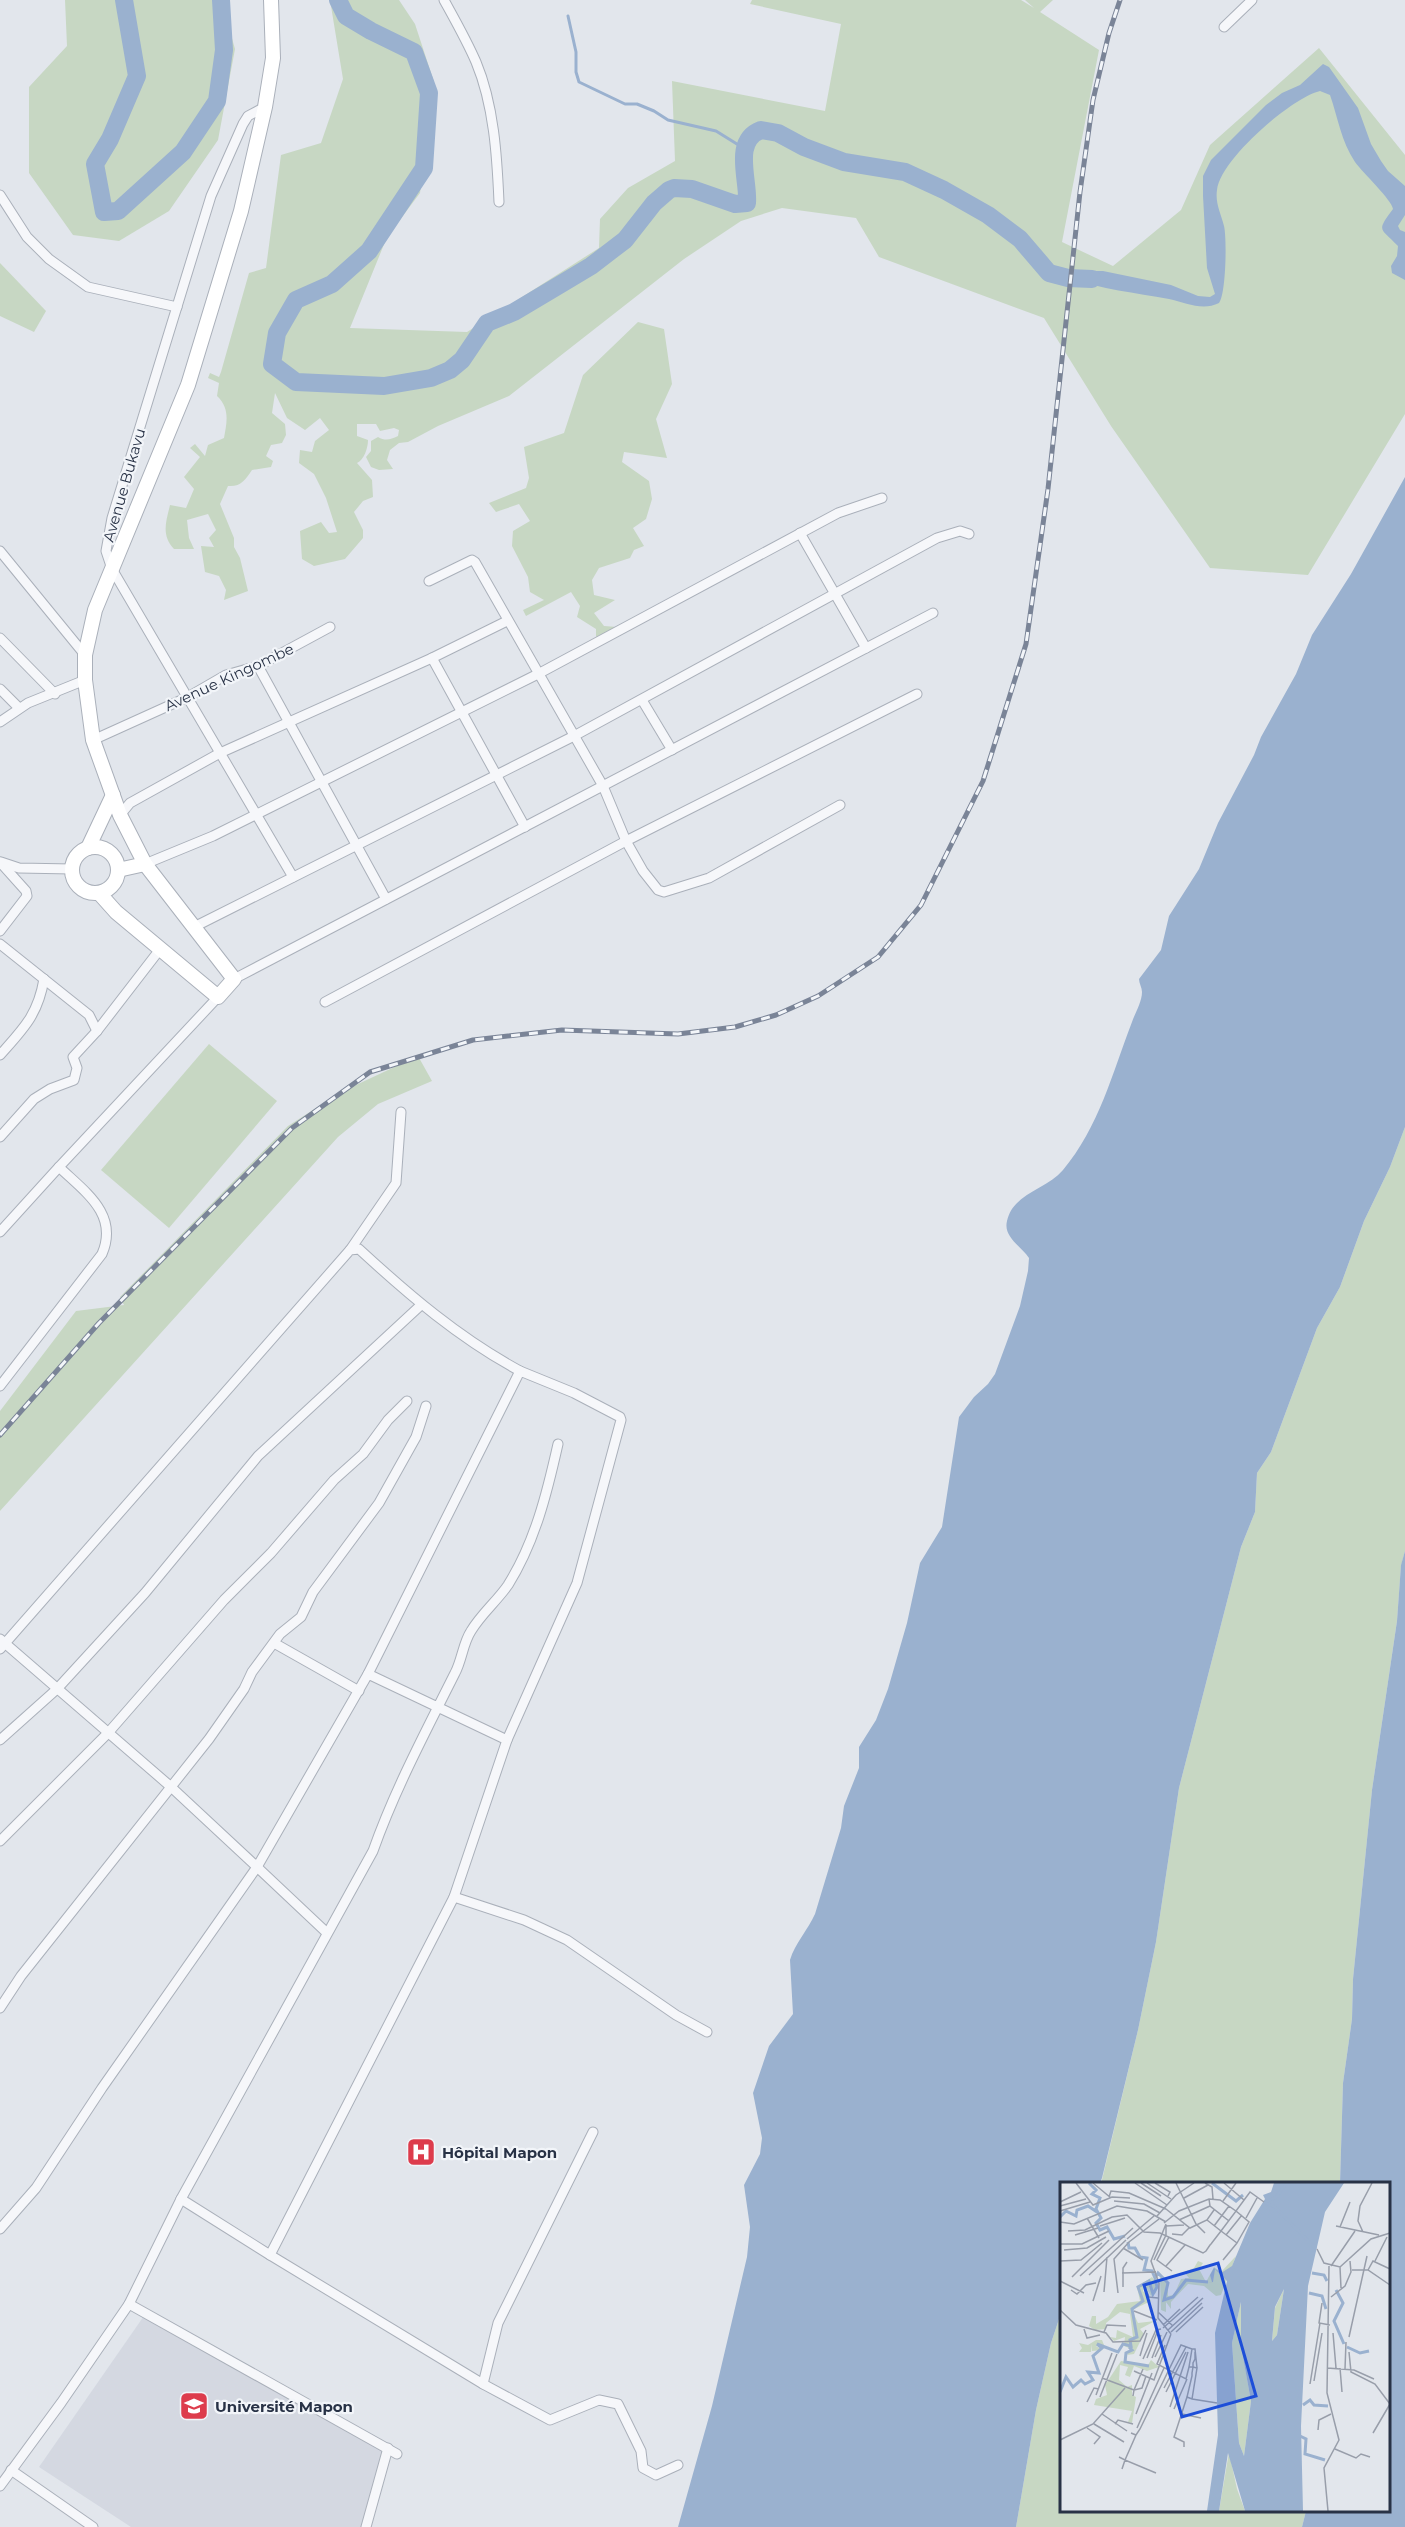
<svg xmlns="http://www.w3.org/2000/svg" width="1405" height="2527" font-family="Montserrat,sans-serif">
	<style>
		.built { fill: #d4d8e1 }
		.green { fill: #c7d7c3 }
		.water { fill: #9ab1cf }
		.lines { fill: none; stroke-linecap: round; stroke-linejoin: round }
		.stream { stroke: #9ab1cf; stroke-width: 3 }
		.river { stroke: #9ab1cf; stroke-width: 18 }
		.street-casing { stroke: #aab0ba; stroke-width: 11 }
		.secondary-casing { stroke: #aab0ba; stroke-width: 16 }
		.street { stroke: #f6f7fa; stroke-width: 9 }
		.secondary { stroke: #fff; stroke-width: 14 }
		.rail-casing { stroke: #7a8497; stroke-width: 5 }
		.rail { stroke: #f2f5f9; stroke-width: 3; stroke-dasharray: 9; stroke-linecap: butt }
		.labels { text-anchor: middle; dominant-baseline: central; stroke-width: 4.5; stroke-linejoin: round; paint-order: stroke }
		.street-label { font-size: 15px; fill: #283246; stroke: #f2f5f9 }
		.poi-label { font-size: 15px; font-weight: bold; fill: #283246; stroke: #f2f5f9; text-anchor: start }
		.inset-river { fill: none; stroke: #9ab1cf; stroke-width: 3 }
		.inset-road { fill: none; stroke: #989eaa; stroke-width: 1.5 }
		.view { fill: #1d4ed8; fill-opacity: 0.15; stroke: #1d4ed8; stroke-width: 3 }
		.inset-edge { fill: none; stroke: #283246; stroke-width: 3 }
	</style>
	<rect width="100%" height="100%" fill="#e2e6ec"/>
	<!-- built -->
	<path class="built" d="M146,2313L391,2452L365,2527H131L39,2467Z"/>
	<!-- green -->
	<g class="green">
		<path d="M65,0H221L235,49L218,140L169,211L119,241L73,235L29,173V87L67,46Z"/>
		<path d="M330,0H399L415,24L434,82L420,193L387,237L350,328L467,332L599,248L600,219L628,188L675,161L672,81L825,111L841,24L750,4L752,0H1021L1034,8L1025,0H1053L1040,12L1099,50L1062,242L1113,266L1181,210L1210,145L1319,48L1405,155V414L1308,575L1210,568L1111,426L1044,318L879,257L856,218L782,208L741,221L684,259L509,396L438,426L408,442L399,443L390,450L387,460L393,469L379,470L371,467L366,457L371,451V441L378,437C385,441 390,440 398,436L399,430L394,428L380,431L376,424H357V436L368,440C368,448 364,460 357,463L372,480L373,497L363,501L354,512L363,530V538L345,559L314,566L302,559L300,531L321,522L329,533L337,532L326,498L314,474L299,463L300,450L312,452L315,441L329,430L320,418L305,430L287,418L275,393L272,413L285,424L286,435L282,443L271,445L266,456L273,461L271,467L252,470C245,480 241,487 228,486L220,504L234,538V547L240,558L248,591L224,600L226,590L219,576L205,572L201,546L214,547L209,538L216,530L208,514L187,520L189,538L194,549H174C161,535 166,522 170,505L186,508L194,489L184,477L200,457L190,448L195,444L205,456L208,445L224,438C227,422 230,408 217,396L219,383L208,378L210,373L219,377L221,372L249,273L266,268L281,155L321,143L343,79Z"/>
		<path d="M0,263L46,311L34,332L0,316Z"/>
		<path d="M638,322L664,329L672,384L656,419L667,458L624,452L622,462L649,481L652,499L646,519L633,528L644,546L634,550L630,558L599,568L592,580L594,595L615,600L594,613L604,626L617,627L596,637V629L577,617L580,606L571,592L526,616L523,610L544,600L530,592L528,577L512,546L513,531L530,521L519,504L496,512L489,503L526,488L529,478L524,447L564,433L583,375Z"/>
		<path d="M209,1044L277,1101L169,1228L101,1170Z"/>
		<path d="M418,1056L432,1081L378,1104L338,1137L0,1511V1411L76,1311L124,1305L120,1297L288,1126L341,1092Z"/>
		<path d="M1405,1127V1551L1401,1566L1397,1621L1372,1790L1353,1979L1352,2019L1343,2083L1340,2183L1101,2184L1138,2030L1156,1942L1179,1788L1241,1547L1255,1512L1257,1473L1271,1452L1317,1328L1340,1287L1364,1221L1390,1167Z"/>
		<path d="M1061,2313L1062,2510L1306,2511L1302,2527H1016L1036,2410L1051,2343Z"/>
	</g>
	<!-- water -->
	<g class="water">
		<path d="M1323,64L1329,67L1358,108L1371,144L1381,161L1388,171L1405,186V215L1398,226L1400,230L1405,232V280L1392,273L1391,266L1397,256L1398,246C1380,227 1376,232 1393,209C1392,200 1363,173 1355,162C1341,141 1338,118 1330,95L1320,91C1291,98 1220,160 1217,190C1215,203 1221,214 1224,226C1227,238 1226,295 1219,303C1203,311 1186,303 1169,299C1135,293 1102,289 1068,278L1087,271H1103L1171,285L1198,296L1210,297L1215,294L1207,268L1203,196V176L1211,160L1266,105L1282,93L1300,85Z"/>
		<path d="M1405,477V1127L1390,1167L1364,1221L1340,1287L1317,1328L1271,1452L1257,1473L1255,1512L1241,1547L1179,1788L1156,1942L1138,2030L1102,2178L1100,2183L1062,2184L1061,2313L1051,2343L1036,2410L1016,2527H678L712,2406L747,2257L750,2227L744,2185L760,2154L762,2138L753,2093L769,2046L793,2014L790,1960C795,1943 808,1930 815,1914L841,1828L844,1806L859,1768V1747L876,1720L888,1689L907,1623L920,1563L942,1527L959,1417L974,1397L988,1384L995,1374L1020,1306L1028,1271L1029,1258C1021,1246 1003,1237 1007,1221C1013,1193 1046,1190 1063,1170C1099,1127 1112,1074 1132,1022C1135,1013 1142,1002 1142,992C1142,988 1139,983 1139,979L1161,950L1169,916L1199,869L1218,823L1254,755L1261,737L1296,674L1312,635L1351,574Z"/>
		<path d="M1405,1551V2527H1302L1306,2511L1388,2510V2184L1340,2183L1343,2083L1352,2019L1353,1979L1372,1790L1397,1621L1401,1565Z"/>
	</g>
	<g class="lines">
		<!-- stream -->
		<path class="stream" d="M568,16L576,52V72L579,82L625,104H637L654,111L668,120L716,131L745,149"/>
		<!-- river -->
		<g class="river">
			<path d="M124,0L137,76L110,139L95,164L104,212L118,211L183,152L217,101L224,50L221,0"/>
			<path d="M338,0L346,16L371,31L414,52L429,93L424,168L369,251L332,284L296,300L277,333L272,364L296,382L384,386L431,378L450,370L462,360L487,323L514,312L561,284L591,266L625,240L654,203L669,190L674,188L692,189L735,204L747,203C749,180 732,141 761,130L778,133L804,147L844,162L905,172L944,190L988,215L1020,239L1049,273L1068,278L1092,279"/>
		</g>
		<!-- street casing -->
		<g class="street-casing">
			<g id="street">
				<path d="M444,0C455,20 467,41 476,62C494,105 497,156 499,202"/>
				<path d="M1224,27L1252,0"/>
				<path d="M265,107L248,116L243,124L211,196L112,518L106,551L112,569L293,877"/>
				<path d="M0,195L27,237L49,259L88,287L177,307"/>
				<path d="M800,533L866,648"/>
				<path d="M0,551L85,655"/>
				<path d="M429,581L472,560L475,562L603,786L626,841L643,871L658,890L664,892L709,878L840,805"/>
				<path d="M0,638L55,694"/>
				<path d="M432,658L525,827"/>
				<path d="M258,666L386,899"/>
				<path d="M0,689L19,708"/>
				<path d="M642,700L672,750"/>
				<path d="M0,722L28,703L85,680"/>
				<path d="M93,740L188,697L226,675L258,666L330,627"/>
				<path d="M120,815L130,803L220,753L432,658L507,621"/>
				<path d="M0,862L26,891L27,896L0,931"/>
				<path d="M1,862L19,868L72,869"/>
				<path d="M145,864L213,836L538,674L838,513L882,498"/>
				<path d="M194,927L574,736L937,538L960,531L969,534"/>
				<path d="M0,944L89,1015L97,1031"/>
				<path d="M234,979L933,613"/>
				<path d="M325,1002L626,841L917,694"/>
				<path d="M0,1055C23,1029 38,1015 44,979"/>
				<path d="M0,1137L34,1099L50,1089L74,1080L77,1068L73,1057L97,1031L161,948"/>
				<path d="M0,1232L59,1167"/>
				<path d="M350,1250L396,1183L401,1112"/>
				<path d="M0,1386L102,1254C119,1214 85,1192 59,1167L218,997"/>
				<path d="M0,1639L170,1786L257,1867L368,1674L507,1740L454,1897L270,2255L181,2199L373,1851C395,1789 426,1731 455,1673C462,1660 463,1643 471,1631C481,1614 497,1601 508,1585C535,1542 547,1493 558,1444"/>
				<path d="M274,1643L359,1691"/>
				<path d="M0,1649L350,1250L359,1249C409,1295 459,1338 520,1371"/>
				<path d="M368,1674L520,1371L574,1393L620,1417L621,1420L577,1583L507,1740"/>
				<path d="M0,1740L57,1689L145,1593L258,1456L421,1305"/>
				<path d="M0,1841L108,1733L224,1600L271,1553L334,1480L363,1454L388,1420L407,1401"/>
				<path d="M454,1897L524,1920L567,1940L676,2015L707,2032"/>
				<path d="M0,2008L21,1976L209,1739L244,1689L252,1672L280,1634L301,1617L313,1592L379,1503L416,1437L426,1406"/>
				<path d="M0,2229L36,2188L102,2088L257,1867L326,1932"/>
				<path d="M270,2255L483,2384L550,2420L599,2400L618,2404L641,2451L643,2468L656,2475L678,2465"/>
				<path d="M129,2304L397,2454"/>
				<path d="M483,2384L498,2323L593,2132"/>
				<path d="M11,2470L93,2527"/>
				<path d="M0,2486L61,2403L129,2304L181,2199"/>
				<path d="M366,2527L388,2448"/>
			</g>
		</g>
		<!-- secondary casing -->
		<g class="secondary-casing">
			<g id="secondary">
				<circle cx="95" cy="870" r="23"/>
				<path d="M88,848L113,795"/>
				<path d="M118,870L145,864"/>
				<path d="M99,893L116,912L218,997L234,979L145,864L120,815L93,740L85,680V655L95,610L188,385L241,211L265,107L273,58L271,0"/>
			</g>
		</g>
		<!-- street -->
		<use href="#street" class="street"/>
		<!-- secondary -->
		<use href="#secondary" class="secondary"/>
		<!-- rail casing -->
		<g class="rail-casing">
			<path id="rail" d="M0,1435L99,1323L292,1128L370,1072L473,1040L562,1030L678,1034L735,1027L776,1015L818,996L878,957L921,905L983,781L1026,644L1048,489L1080,192L1093,100L1109,33L1120,0"/>
		</g>
		<!-- rail -->
		<use href="#rail" class="rail"/>
	</g>
	<!-- icons -->
	<defs>
		<g id="hospital-square" transform="scale(1.5)"><rect x="-9" y="-9" width="18" height="18" rx="4" fill="#dd3c4c" stroke="#f2f5f9"/><path d="M-5-5h3v3.5h4V-5h3V5h-3V1.5h-4V5h-3Z" fill="#fff"/></g>
		<g id="university-square" transform="scale(1.5)"><rect x="-9" y="-9" width="18" height="18" rx="4" fill="#dd3c4c" stroke="#f2f5f9"/><path d="M0-5L7-2L0 1L-7-2ZM-4 1L0 2.5L4 1V4Q0 6-4 4Z" fill="#fff"/></g>
	</defs>
	<g fill-rule="evenodd">
		<use href="#hospital-square" x="421" y="2152"/>
		<use href="#university-square" x="194" y="2406"/>
	</g>
	<g class="labels">
		<!-- street labels -->
		<g class="street-label">
			<text transform="translate(124 485) rotate(-74)">Avenue Bukavu</text>
			<text transform="translate(229 677) rotate(-25)">Avenue Kingombe</text>
		</g>
		<!-- poi labels -->
		<g class="poi-label">
			<text x="442" y="2152">Hôpital Mapon</text>
			<text x="215" y="2406">Université Mapon</text>
		</g>
	</g>
	<!-- overview -->
	<g transform="translate(1060 2182)">
		<rect width="330" height="330" fill="#e2e6ec"/>
		<path d="M176,74L161,113L156,114L144,104L128,102L111,120V127L106,120V130L101,128L100,95L108,100V114L114,113L121,97L129,96L124,90L134,86L138,79L143,81L139,87L146,100L154,85L161,90ZM92,95L97,102L96,111L91,114L84,102L83,109L91,119L72,128L78,141L95,139L80,147L84,152L74,172L67,173L71,167L64,164L65,155L54,159L50,155L56,156L57,148L73,155L70,132L60,130L46,141V147L35,148L29,144L32,134H36V142L48,135L57,122L80,119L77,105ZM224,107L217,153L212,159L215,126ZM181,120V164L191,219L184,274L179,261L172,161ZM36,158H42L44,163L36,164L43,168L32,169V162L31,170H19L22,166L19,161L28,163ZM91,178L99,185L87,189L74,184L70,195L65,193L68,185L60,183L59,198L67,205L72,203V213L76,215L72,241L68,240L72,229L34,223L36,217L47,213L45,203L61,179L88,183ZM169,270L177,307L185,329H159Z" fill="#c7d7c3"/>
		<path d="M214,1H284L265,30L248,104L241,244L243,329H185L168,271L159,329H147L158,253L155,151L167,99L155,87L153,100L144,101L152,100L150,93L154,86L161,91L172,84L190,41L205,17L203,13L211,10ZM224,107L217,153L212,159L215,125ZM181,120V164L191,219L184,274L179,261L172,161Z" fill="#9ab1cf" fill-rule="evenodd"/>
		<path class="inset-river" d="M29,1L36,8L32,12L40,16L36,27L41,36L36,41L40,48L47,45L54,57L65,54M152,1L176,19L183,13M204,20L215,25L256,67M205,20L215,16L227,1M0,35L6,29L16,34L17,28L28,24L37,30M68,60L69,66H75L80,75L87,76L84,88L92,89L95,96L98,91L108,101L104,118L113,115L126,98L148,100M252,91L264,93L267,99M276,108L283,121L274,139L284,162M249,111L262,114L266,127M69,165L72,168L66,171L65,180L89,184M287,165L300,171L309,169M0,210L6,195L13,205L21,198L25,202L33,198L28,190L39,191L33,174L42,166L37,162L58,170L63,162L71,164L70,158L77,155L72,127L83,119L78,105L89,99L93,112L97,105L95,96M243,223L250,218L254,223L268,224M240,254L246,257L245,272L265,278"/>
		<path class="inset-road" d="M16,1L33,23L52,15L70,16M33,1L51,16M75,1L107,23M81,1L101,14M87,1L111,17M95,1L110,10L108,14M116,1L136,42L145,51M145,1L152,5L153,17M164,1L184,18M49,15L51,9L69,11L106,27M124,16L148,3M149,17L150,24L169,39M54,19L84,22L100,31M163,19L176,1M0,20L21,10M0,24L26,17M106,27L130,46L147,38L154,28M0,29L30,20M97,34L116,13L134,1M27,36L39,56M186,36L197,16M119,38L150,24M0,40L14,42L57,24L87,29L106,40M104,41L119,29L149,17L160,18L176,29L190,10L204,20M106,42L91,79L99,101L98,136L111,152M40,44L65,36M106,44L124,43M154,44L169,24M276,44L319,53M280,45L290,20M8,49L25,48L52,35L67,33L84,50L100,51L143,71L146,69L150,63L151,62L161,49L176,29L189,40L177,61L161,49L147,38M303,50L298,39L300,24L312,1M112,52L122,53L129,46M15,53L38,46M166,53L182,33M109,55L97,78L112,89M67,57L94,34M0,62H22L49,49M63,66L83,78M257,67L264,81L280,85L311,57L330,51M4,68L27,66L46,55M94,78L106,53V43M163,78L177,61M0,79L21,78L42,61M315,79L327,55M106,84L125,63M271,84L295,49M280,85L281,106M292,88H308L330,103M308,88L313,79L330,87M62,91L96,90M29,93L66,58M20,94L73,46M12,95L49,58M0,99L24,111M63,105V86L67,80M85,105L89,115L98,116M11,108L17,112L26,103L36,101M44,110L47,75M58,111L54,77L69,60L99,37M271,115L285,104L291,90L290,79M33,119L41,94M262,121L259,141L270,143M0,128L16,143L46,151L53,160L80,159L86,148M74,129L97,138M98,130L113,144M103,143L120,127M103,146L138,115M24,147L27,156L40,153M108,148L143,116M44,150L47,143L66,144M111,150L142,121M116,150L143,125M273,151L276,186M289,155L307,74M105,163L97,182L126,197L129,185H133L137,186L132,217L127,215L132,194V191L133,185V181L135,177V170M289,170L291,190L315,202L330,222M80,174L87,151M95,175L107,150M87,176L98,148M92,176L101,153M83,177L96,148L101,147M129,185L132,167H135L137,186M267,186L294,188L314,197M280,186L282,210M285,187L286,160M74,189L94,198L111,152M42,196L74,208L83,187M254,199L262,151M250,202L260,141M104,206L126,165M106,210L126,170M36,213L52,171M73,214L74,208L82,206L86,194M40,215L57,172M132,217L157,221M27,220L34,206L39,207M110,225L128,170M114,227L127,197M42,232L67,249M76,232L92,191M122,232L141,236M34,242L64,260M55,242L58,238L73,242M27,246L40,255L34,262M77,246L104,186M258,248L259,238L271,232M71,251L76,253L80,247L121,163L132,167M313,251L330,222M0,258L33,242L65,206M124,265V260L114,255L127,215M275,267L296,276L301,272L310,275M59,275L65,278L76,253M62,287L65,278L96,291M268,329L264,286L279,258L267,211L269,84"/>
		<path class="view" d="M158,81L196,214L122,235L84,103Z"/>
		<rect width="330" height="330" class="inset-edge"/>
	</g>
</svg>
